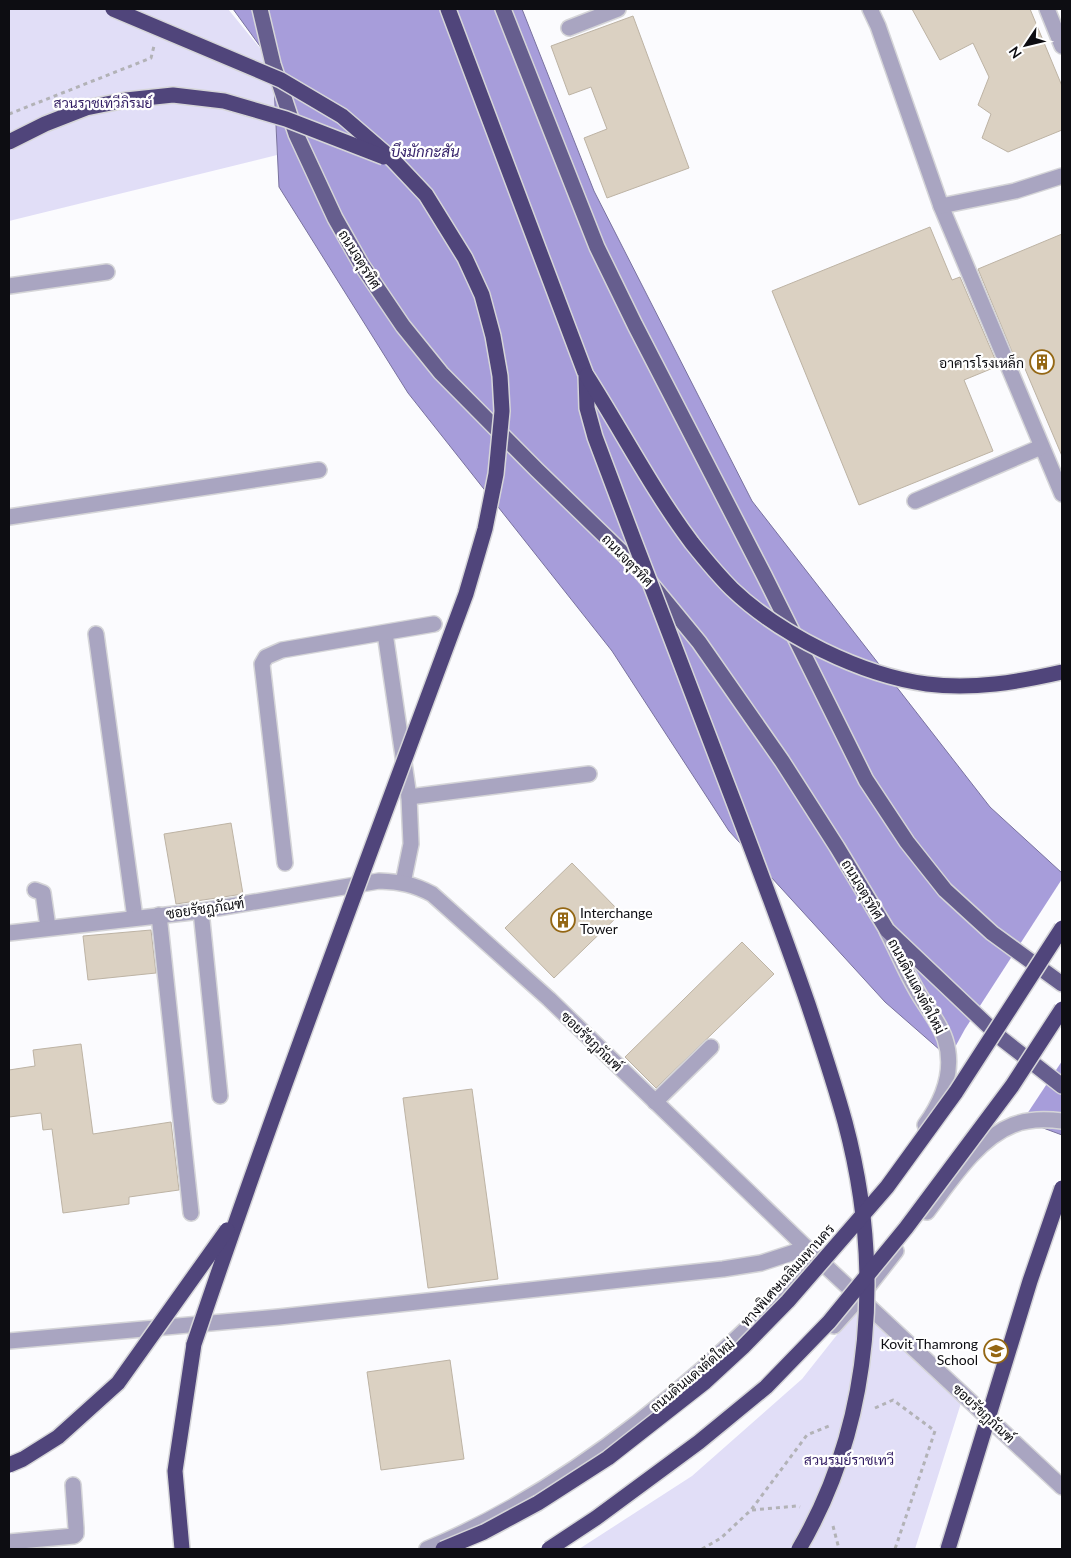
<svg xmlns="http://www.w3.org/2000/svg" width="1071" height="1558" font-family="Lato,Sarabun,sans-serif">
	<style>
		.green { fill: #e1def7 }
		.water { fill: #a79dda; stroke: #79729e }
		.pier { fill: #fbfbfe }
		.building { fill: #dbd1c2; stroke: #bdb3a4 }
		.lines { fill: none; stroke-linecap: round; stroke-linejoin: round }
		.minor-casing { stroke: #d5d5d8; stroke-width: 18 }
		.major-casing { stroke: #d5d5d8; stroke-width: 18 }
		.highway-casing { stroke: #d5d5d8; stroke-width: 18 }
		.path { stroke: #b2b2b6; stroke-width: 3; stroke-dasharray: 4 4; stroke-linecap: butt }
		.minor { stroke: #a9a5c1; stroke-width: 15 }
		.major { stroke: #665e8e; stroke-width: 15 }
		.highway { stroke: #50457b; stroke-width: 15 }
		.highway-bridge-casing { stroke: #d5d5d8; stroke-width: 18; stroke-linecap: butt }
		.highway-bridge { stroke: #50457b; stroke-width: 15 }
		.labels { text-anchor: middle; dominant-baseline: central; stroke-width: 4.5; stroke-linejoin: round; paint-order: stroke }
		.park-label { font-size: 14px; fill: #321d64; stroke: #fff }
		.street-label { font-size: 14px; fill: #0d0d12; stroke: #fff }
		.poi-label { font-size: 14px; fill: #0d0d12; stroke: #fff; text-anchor: end }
		.water-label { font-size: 15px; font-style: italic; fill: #39266d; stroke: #fff }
	</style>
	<rect width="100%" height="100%" fill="#fbfbfe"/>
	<!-- green -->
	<g class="green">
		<path d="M9,9H228L273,64L277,155L9,221Z"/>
		<path d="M859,1307L961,1403L915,1549H579L692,1476L802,1379Z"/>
	</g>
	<!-- water -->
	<path class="water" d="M233,9H522L594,191L752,501L990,807L1062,873V1135L1019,1119L885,1002L729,831L612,651L408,393L279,187L273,64Z"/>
	<!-- pier -->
	<path class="pier" d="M1062,879V1061L1021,1123L1017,1121L948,1060L965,1029Z"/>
	<!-- building -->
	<g class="building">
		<path d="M912,9H1030L1062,86V130L1008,152L982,138L991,114L978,105L989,77L973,43L940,60Z"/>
		<path d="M633,16L689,168L607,198L584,138L607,129L591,87L569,95L551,46Z"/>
		<path d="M930,227L952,280L960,277L998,366L964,380L993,451L859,505L772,291Z"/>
		<path d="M1062,234V456L1020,357L1015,359L978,269Z"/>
		<path d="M231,823L243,894L176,904L164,834Z"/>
		<path d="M572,863L621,913L554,978L505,928Z"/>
		<path d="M151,930L156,973L88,980L83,936Z"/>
		<path d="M742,942L774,974L656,1088L625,1057Z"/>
		<path d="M81,1044L93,1134L171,1122L179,1190L129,1197V1204L63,1213L52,1129L43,1130L41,1113L9,1117V1070L35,1066L33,1050Z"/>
		<path d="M472,1089L498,1279L428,1288L403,1098Z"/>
		<path d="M450,1360L464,1459L381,1470L367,1372Z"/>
	</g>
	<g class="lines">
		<!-- minor casing -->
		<g class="minor-casing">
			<g id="minor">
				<path d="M870,9L878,26L941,206L1062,494"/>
				<path d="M1047,9L1062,46"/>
				<path d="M569,28L618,9"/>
				<path d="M941,206L1015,191L1062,176"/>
				<path d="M9,286L107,272"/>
				<path d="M915,501L1041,447"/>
				<path d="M9,517L319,470"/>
				<path d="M385,633L409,797L411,844L403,883"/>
				<path d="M96,634L135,918"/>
				<path d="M409,797L589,774"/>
				<path d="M285,863L262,664L266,657L282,650L434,624"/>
				<path d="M35,890L43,893L48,927"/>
				<path d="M201,911L220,1096"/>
				<path d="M159,915L191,1213"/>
				<path d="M887,931C897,950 905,970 916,989C925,1006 939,1021 945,1039C955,1069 943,1100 925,1125"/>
				<path d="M9,933L201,911L379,881C401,882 413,884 432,894L549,999L817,1258L1062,1487"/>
				<path d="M655,1102L711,1047"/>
				<path d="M927,1212C950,1182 977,1139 1013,1125C1028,1119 1046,1119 1062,1121"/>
				<path d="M834,1326L860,1297L896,1251"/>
				<path d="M9,1341L279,1317L723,1269L761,1263L807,1248"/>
				<path d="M9,1542L74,1536L76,1534V1528L73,1485"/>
				<path d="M427,1549C571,1489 704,1376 811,1265"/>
			</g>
		</g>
		<!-- major casing -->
		<g class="major-casing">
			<g id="major">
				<path d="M260,9L273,64L296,134L335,218L361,264L403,326L441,373L537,470L639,569L699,642L782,761L837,847L887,930L1002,1039L1062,1086"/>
				<path d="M503,9L597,247L635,325L764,575L866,780L907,842L945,890L992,933L1062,984"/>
			</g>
		</g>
		<!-- highway casing -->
		<g class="highway-casing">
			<g id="highway">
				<path d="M448,9L586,375"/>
				<path d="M182,1549L175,1471L194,1344"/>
			</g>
		</g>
		<!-- path -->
		<g class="path">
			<path d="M9,114L151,58L154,46"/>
			<path d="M875,1408L893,1400L935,1431L895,1549"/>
			<path d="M752,1510L797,1506L800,1507"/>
			<path d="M833,1526L839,1549"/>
			<path d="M702,1549L721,1538L751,1510L807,1435L829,1426"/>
		</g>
		<!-- minor -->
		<use href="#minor" class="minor"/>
		<!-- major -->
		<use href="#major" class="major"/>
		<!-- highway -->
		<use href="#highway" class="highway"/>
		<!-- highway-bridge casing -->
		<g class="highway-bridge-casing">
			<g id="highway-bridge">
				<path d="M113,9L281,80L342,116L393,160L426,195L465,258L482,295L493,336L500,376L502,411L496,474L485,529L466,594C374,843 279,1092 194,1344"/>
				<path d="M9,142L45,124L86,108L126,100L173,95L224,101L286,119L384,157"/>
				<path d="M586,375L587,408L595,437C641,560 688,683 735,805C760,871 785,937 808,1004C821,1043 834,1082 845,1122C883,1264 874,1421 799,1549"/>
				<path d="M587,376C622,431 653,491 692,543C704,558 718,575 732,589C780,635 861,675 927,684C973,690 1018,682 1062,672"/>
				<path d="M9,1465L23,1459L58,1437L118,1383L227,1230"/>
				<path d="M443,1549L484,1532L538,1503L608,1458L705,1382L743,1347L788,1301L887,1187L956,1092L1062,928"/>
				<path d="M549,1549L596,1518L699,1442L766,1387L829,1322L906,1228L1012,1086L1062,1009"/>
				<path d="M948,1549L1030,1281L1062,1188"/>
			</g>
		</g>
		<!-- highway-bridge -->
		<use href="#highway-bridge" class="highway-bridge"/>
	</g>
	<!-- icons -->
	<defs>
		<g id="building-ring" transform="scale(1.25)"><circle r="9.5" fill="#fff" stroke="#946714" stroke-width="1.5"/><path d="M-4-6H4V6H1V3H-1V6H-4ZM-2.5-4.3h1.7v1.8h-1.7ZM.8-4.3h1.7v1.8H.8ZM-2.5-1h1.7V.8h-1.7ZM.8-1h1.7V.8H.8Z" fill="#946714"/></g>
		<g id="school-ring" transform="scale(1.25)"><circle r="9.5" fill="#fff" stroke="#946714" stroke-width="1.5"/><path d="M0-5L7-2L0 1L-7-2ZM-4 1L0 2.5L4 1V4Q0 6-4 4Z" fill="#946714"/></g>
	</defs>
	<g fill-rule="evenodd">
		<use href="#building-ring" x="1042" y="362"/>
		<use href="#building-ring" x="563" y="920"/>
		<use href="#school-ring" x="996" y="1351"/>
	</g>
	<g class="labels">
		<!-- park labels -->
		<g class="park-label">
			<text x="103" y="102">สวนราชเทวีภิรมย์</text>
			<text x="849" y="1459">สวนรมย์ราชเทวี</text>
		</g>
		<!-- street labels -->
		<g class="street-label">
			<text transform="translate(360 259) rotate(58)">ถนนจตุรทิศ</text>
			<text transform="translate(628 560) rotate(46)">ถนนจตุรทิศ</text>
			<text transform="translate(863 889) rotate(59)">ถนนจตุรทิศ</text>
			<text transform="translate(205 908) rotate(-8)">ซอยรัชฎภัณฑ์</text>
			<text transform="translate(917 986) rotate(62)">ถนนดินแดงตัดใหม่</text>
			<text transform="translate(592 1041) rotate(44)">ซอยรัชฎภัณฑ์</text>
			<text transform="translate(787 1275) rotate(-48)">ทางพิเศษเฉลิมมหานคร</text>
			<text transform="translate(692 1375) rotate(-40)">ถนนดินแดงตัดใหม่</text>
			<text transform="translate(984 1413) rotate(43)">ซอยรัชฎภัณฑ์</text>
		</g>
		<!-- poi labels -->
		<g class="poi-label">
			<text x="1024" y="362">อาคารโรงเหล็ก</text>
			<text x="580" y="912" text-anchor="start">Interchange<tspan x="580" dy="16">Tower</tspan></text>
			<text x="978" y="1343">Kovit Thamrong<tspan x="978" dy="16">School</tspan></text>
		</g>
		<!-- water labels -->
		<g class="water-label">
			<text x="425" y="151">บึงมักกะสัน</text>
		</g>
	</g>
	<!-- border -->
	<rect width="1071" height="1558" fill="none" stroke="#0d0d12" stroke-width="20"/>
	<!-- north arrow -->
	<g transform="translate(1026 45) rotate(235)" stroke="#ffffff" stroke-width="4" paint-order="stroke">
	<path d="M0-4L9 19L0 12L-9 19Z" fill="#0d0d12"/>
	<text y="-8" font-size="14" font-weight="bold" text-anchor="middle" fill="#0d0d12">N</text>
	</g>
</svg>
